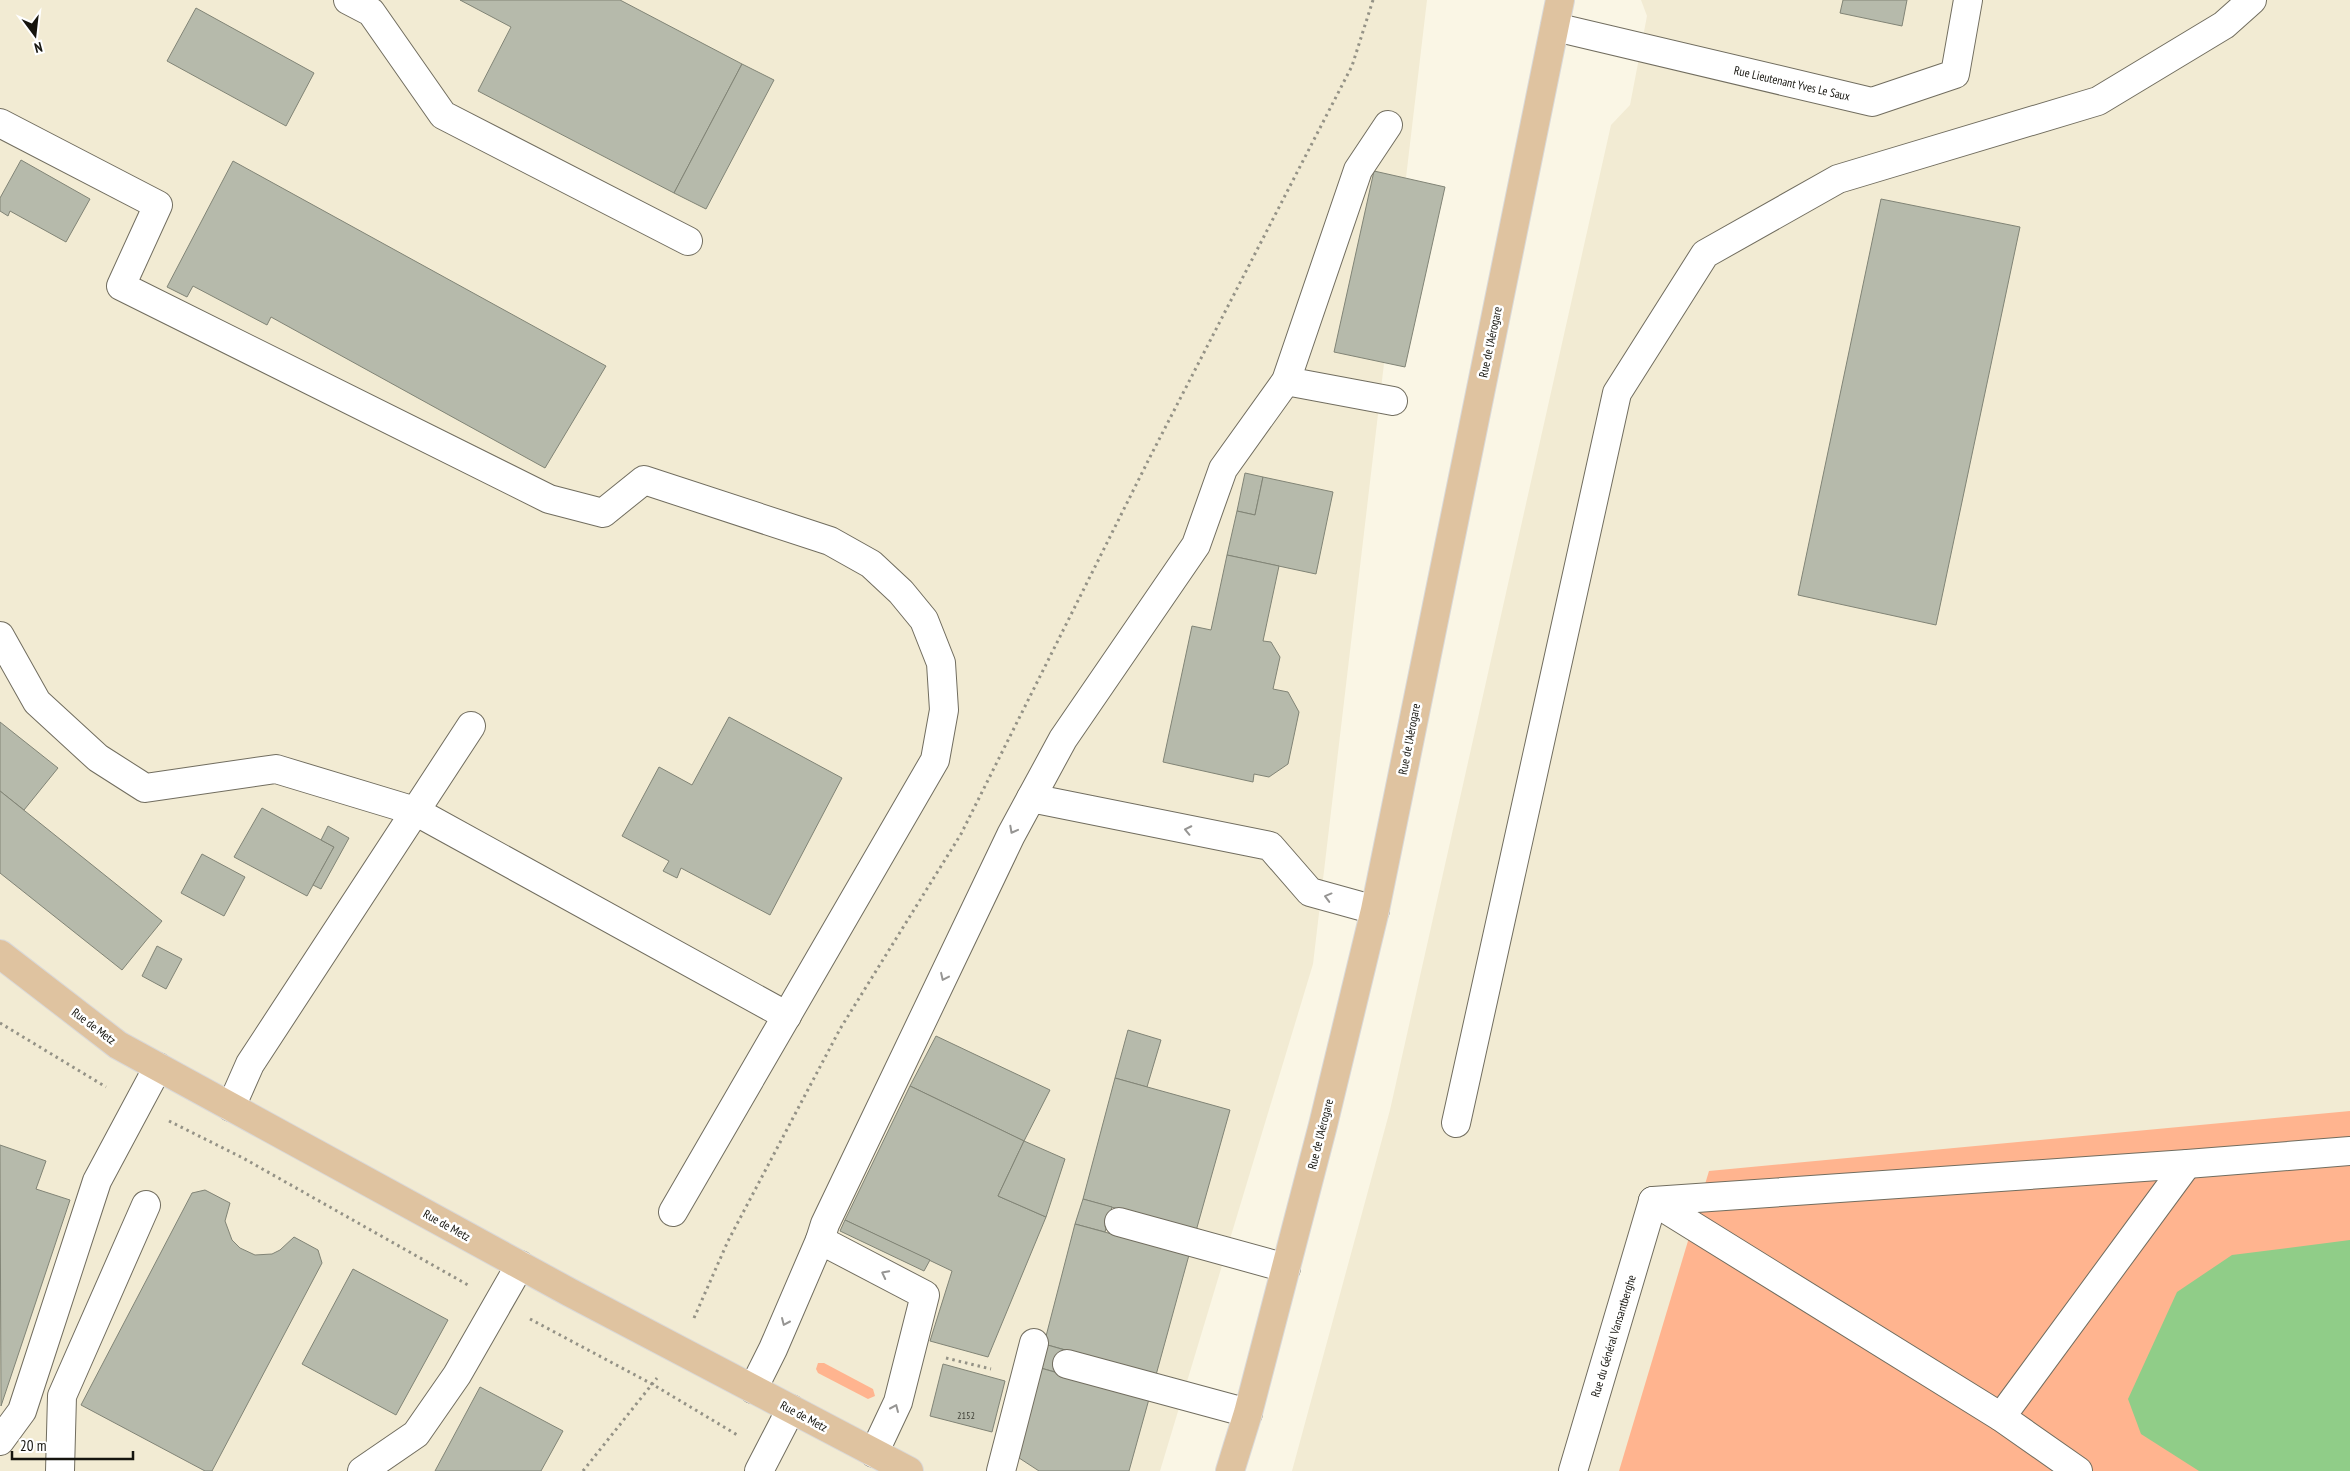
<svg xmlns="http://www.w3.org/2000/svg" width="2350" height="1471" font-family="'PT Sans Narrow',sans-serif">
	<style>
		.built { fill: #f2ebd3 }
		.green { fill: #ffb48f }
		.water { fill: #90cd88 }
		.building { fill: #b6baab; stroke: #818476 }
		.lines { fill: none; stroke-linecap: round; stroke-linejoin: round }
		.minor-casing { stroke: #716d5f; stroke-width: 30 }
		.major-casing { stroke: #dad9d8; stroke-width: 30 }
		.path { stroke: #949286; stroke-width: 3; stroke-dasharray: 2.5 4; stroke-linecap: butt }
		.minor { stroke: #fff; stroke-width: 28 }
		.major { stroke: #dfc3a0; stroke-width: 28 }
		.oneway { stroke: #969593 }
		.labels { text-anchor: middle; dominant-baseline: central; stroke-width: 5; stroke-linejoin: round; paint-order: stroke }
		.number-label { font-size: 10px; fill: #3d3e35 }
		.street-label { font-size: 12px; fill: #15140e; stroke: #fff }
	</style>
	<rect width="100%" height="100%" fill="#faf6e5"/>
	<!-- built -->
	<g class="built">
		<path d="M0,0H1427L1313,964L1160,1471H0Z"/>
		<path d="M1641,0H2350V1471H1292L1390,1110L1611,125L1630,105L1647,16Z"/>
	</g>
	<!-- green -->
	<g class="green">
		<path d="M2350,1111V1471H1619L1709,1171Z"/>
		<path d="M818,1363H824L873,1389L875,1396L868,1399L818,1373L816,1369Z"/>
	</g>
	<!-- water -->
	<path class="water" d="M2350,1240V1471H2199L2141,1434L2128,1399L2177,1292L2232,1255Z"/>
	<!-- building -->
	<g class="building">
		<path d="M460,0H620L742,64L674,193L478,91L511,27Z"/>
		<path d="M1843,0H1907L1902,26L1840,13Z"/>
		<path d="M196,8L314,73L286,126L167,61Z"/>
		<path d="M742,64L774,80L706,209L674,193Z"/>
		<path d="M21,160L90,199L66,242L10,211L8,216L0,211V198Z"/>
		<path d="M233,161L606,366L545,468L271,317L267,325L193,286L187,297L167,287Z"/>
		<path d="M1374,171L1445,187L1405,367L1334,352Z"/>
		<path d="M1881,199L2020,227L1936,625L1798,595Z"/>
		<path d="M1245,473L1263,477L1255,515L1237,511Z"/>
		<path d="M1263,477L1333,492L1316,574L1227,555L1237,511L1255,515Z"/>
		<path d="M1227,555L1279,566L1263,641L1271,642L1280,657L1273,689L1288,692L1299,712L1288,764L1269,777L1254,774L1253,782L1163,762L1192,626L1211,630Z"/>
		<path d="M729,717L842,778L770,915L681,868L677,878L663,871L669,861L622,836L659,767L692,785Z"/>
		<path d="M0,722L58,768L24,810L0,791Z"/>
		<path d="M0,791L162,921L122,970L0,873Z"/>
		<path d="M262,808L334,847L307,896L234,857Z"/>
		<path d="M328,826L349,838L321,889L313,885L334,847L321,840Z"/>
		<path d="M202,854L245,877L224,916L181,893Z"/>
		<path d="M157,946L182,959L166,989L142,976Z"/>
		<path d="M1128,1030L1161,1040L1147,1087L1115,1078Z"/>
		<path d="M936,1036L1050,1090L1024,1141L910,1086Z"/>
		<path d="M1115,1078L1230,1110L1196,1231L1083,1199Z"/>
		<path d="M910,1086L1024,1141L998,1196L1046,1217L988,1357L930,1341L952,1271L845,1220Z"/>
		<path d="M1024,1141L1065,1159L1046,1217L998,1196Z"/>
		<path d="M0,1145L46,1161L36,1189L70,1200L1,1406Z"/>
		<path d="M205,1190L230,1203L225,1221L232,1240L240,1248L255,1255L272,1254L280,1250L294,1237L318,1250L322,1263L212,1471H205L81,1405L192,1193Z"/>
		<path d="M1083,1199L1112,1207L1105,1232L1075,1224Z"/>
		<path d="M845,1220L930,1260L924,1271L840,1231Z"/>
		<path d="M1075,1224L1189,1255L1156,1375L1044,1344Z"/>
		<path d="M353,1269L448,1320L396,1415L302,1364Z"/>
		<path d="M1044,1344L1065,1350L1059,1373L1037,1367Z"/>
		<path d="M943,1364L1005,1381L992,1432L930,1416Z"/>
		<path d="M1037,1367L1149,1399L1129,1471H1039L1013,1454Z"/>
		<path d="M480,1387L563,1431L541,1471H435Z"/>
	</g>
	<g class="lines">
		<!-- minor casing -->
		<g class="minor-casing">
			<g id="minor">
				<path d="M348,0L371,12L443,115L688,241"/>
				<path d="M1555,27L1872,102L1955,74L1968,0"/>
				<path d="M0,123L158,205L121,286L549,499L603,513L644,480L830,541L871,564L901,592L924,620L941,663L944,710L935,760L673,1212"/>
				<path d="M1286,381L1393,401"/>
				<path d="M0,636L37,702L98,758L145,788L276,769L415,811L787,1016"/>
				<path d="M1031,798L1063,739L1196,545L1223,469L1286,381L1358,170L1388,125"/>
				<path d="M231,1107L250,1064L471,726"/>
				<path d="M1456,1123L1617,393L1705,254L1838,179L2098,101L2224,25L2252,0"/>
				<path d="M1653,1201L2187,1164L2350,1151"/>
				<path d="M1653,1201L2001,1417L2078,1471"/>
				<path d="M1119,1222L1286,1268"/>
				<path d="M820,1240L825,1224L1011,835L1031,798L1270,846L1310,892L1375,910"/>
				<path d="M1067,1364L1248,1413"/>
				<path d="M753,1389L773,1349L820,1240L925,1295L898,1402L874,1453"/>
				<path d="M2001,1417L2187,1164"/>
				<path d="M0,1441L22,1411L97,1181L158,1067"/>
				<path d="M60,1471L62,1396L146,1205"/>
				<path d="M362,1471L416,1434L457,1375L520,1265"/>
				<path d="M759,1471L791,1409"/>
				<path d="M1001,1471L1034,1343"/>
				<path d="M1573,1471L1653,1201"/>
			</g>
		</g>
		<!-- major casing -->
		<g class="major-casing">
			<g id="major">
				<path d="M0,954L118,1045L569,1292L909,1471"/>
				<path d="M1230,1471L1248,1413L1323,1125L1375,910L1560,0"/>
			</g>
		</g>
		<!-- path -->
		<g class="path">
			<path d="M0,1023L106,1087"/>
			<path d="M169,1121L243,1158L468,1285"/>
			<path d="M694,1318L728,1241L840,1029L961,834L1150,457L1352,66L1373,0"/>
			<path d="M530,1319L652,1384L739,1436"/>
			<path d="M946,1358L991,1369"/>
			<path d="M583,1471L657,1378"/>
		</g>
		<!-- minor -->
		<use href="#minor" class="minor"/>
		<!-- major -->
		<use href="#major" class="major"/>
	</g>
	<!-- one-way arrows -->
	<defs><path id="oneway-chevron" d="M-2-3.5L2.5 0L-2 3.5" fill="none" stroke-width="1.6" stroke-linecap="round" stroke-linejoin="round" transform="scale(1.25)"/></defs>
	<g class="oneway">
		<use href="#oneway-chevron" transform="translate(1013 830) rotate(118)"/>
		<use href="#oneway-chevron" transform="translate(1188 830) rotate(-168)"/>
		<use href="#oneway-chevron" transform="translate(1328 897) rotate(-165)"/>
		<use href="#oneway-chevron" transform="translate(944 977) rotate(115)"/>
		<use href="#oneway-chevron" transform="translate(885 1274) rotate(-153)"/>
		<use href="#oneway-chevron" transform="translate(785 1322) rotate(114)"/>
		<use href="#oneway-chevron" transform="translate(895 1408) rotate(-66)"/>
	</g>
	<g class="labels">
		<!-- number labels -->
		<g class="number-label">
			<text x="966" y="1415">2152</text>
		</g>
		<!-- street labels -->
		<g class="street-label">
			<text transform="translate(1792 83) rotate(13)">Rue Lieutenant Yves Le Saux</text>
			<text transform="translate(1490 342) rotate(-78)">Rue de l'Aérogare</text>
			<text transform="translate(1409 739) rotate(-79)">Rue de l'Aérogare</text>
			<text transform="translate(94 1026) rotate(37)">Rue de Metz</text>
			<text transform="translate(1320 1134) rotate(-76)">Rue de l'Aérogare</text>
			<text transform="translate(447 1225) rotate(29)">Rue de Metz</text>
			<text transform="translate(1613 1336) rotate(-73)">Rue du Général Vansantberghe</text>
			<text transform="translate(804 1416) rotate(28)">Rue de Metz</text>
		</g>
	</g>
	<!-- north arrow -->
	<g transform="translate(35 35) rotate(165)" stroke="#ffffff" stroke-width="4" paint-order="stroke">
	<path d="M0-4L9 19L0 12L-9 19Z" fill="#15140e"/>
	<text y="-8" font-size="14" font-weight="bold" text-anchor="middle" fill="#15140e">N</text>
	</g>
	<!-- scale -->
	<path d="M12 1451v8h121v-8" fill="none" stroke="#15140e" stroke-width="2.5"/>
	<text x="20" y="1451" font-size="15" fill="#15140e" stroke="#ffffff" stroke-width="4" paint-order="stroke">20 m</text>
</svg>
